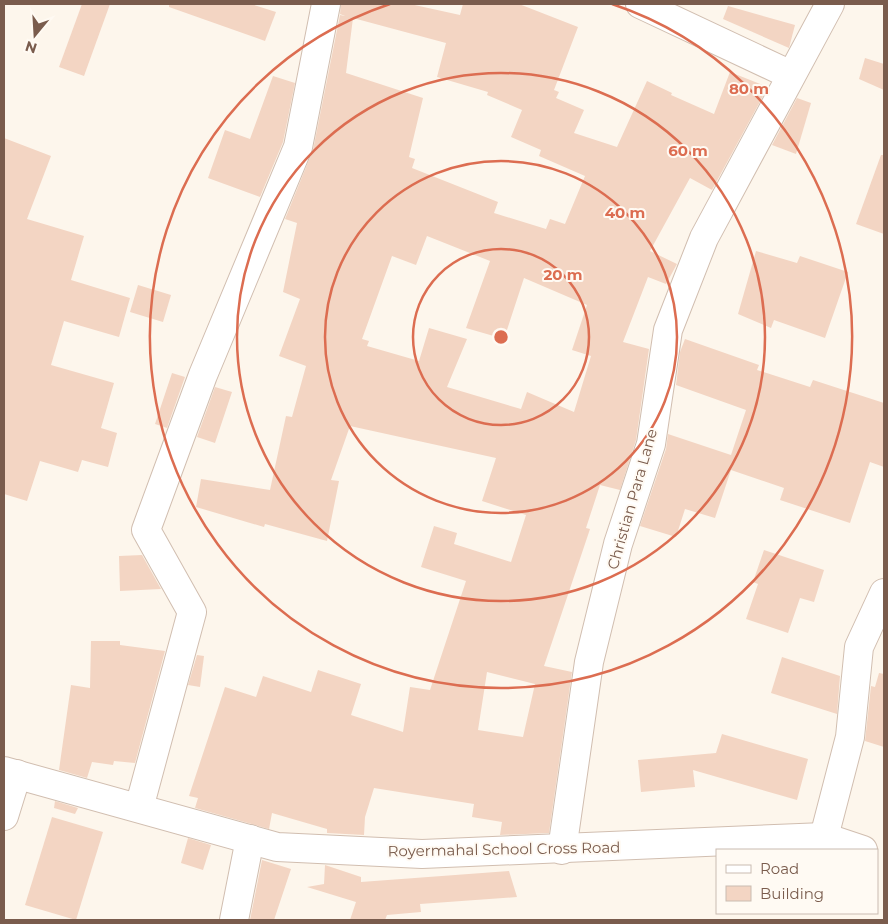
<svg xmlns="http://www.w3.org/2000/svg" width="888" height="924" font-family="Montserrat,sans-serif">
	<style>
		.building { fill: #f3d5c3; fill-rule: evenodd }
		.lines { fill: none; stroke-linecap: round; stroke-linejoin: round }
		.minor-casing { stroke: #d1beb0; stroke-width: 30 }
		.minor { stroke: #fff; stroke-width: 28 }
		.ring { fill: none; stroke: #dc6d51; stroke-width: 2.5 }
		.labels { text-anchor: middle; dominant-baseline: central; stroke-width: 4; stroke-linejoin: round; paint-order: stroke }
		.street-label { font-size: 15px; fill: #7a5c4d; stroke: #fffaf3 }
		.centre { fill: #dc6d51; stroke: #fffaf3; stroke-width: 2.5 }
		.ring-label { font-size: 15px; text-anchor: middle; font-weight: bold; fill: #dc6d51; stroke: #fffaf3; stroke-width: 4; stroke-linejoin: round; paint-order: stroke }
	</style>
	<rect width="100%" height="100%" fill="#fdf6ec"/>
	<!-- building -->
	<g class="building">
		<path d="M82,4H110L84,76L59,67Z"/>
		<path d="M169,4H251L276,12L265,41L169,7Z"/>
		<path d="M341,4H410L460,15L463,4H519L578,27L554,90L559,92L556,98L584,110L574,133L617,147L647,81L672,93L671,95L714,114L730,72L768,87L712,190L690,178L650,251L677,264L666,284L648,277L623,342L649,349L636,440L620,490L600,485L586,528L590,529L544,666L572,672L549,833L500,835L502,822L472,817L474,804L374,788L365,817L364,835L327,833V829L272,813L269,829L195,808L198,798L189,796L225,687L256,697L263,676L311,692L318,670L361,684L351,715L403,732L410,687L430,690L466,581L421,567L434,526L457,533L454,544L511,562L526,515L482,501L496,458L350,426L331,480L339,481L327,541L265,524L264,527L196,507L201,479L270,490L286,416L292,417L306,366L279,356L300,299L283,292L297,223L285,219L313,150L340,15L345,16L340,14ZM353,18L446,43L437,77L488,92L487,95L522,110L511,137L541,150L539,156L585,176L565,224L550,219L546,229L494,213L498,202L412,168L415,159L409,157L423,98L346,73ZM427,236L490,261L466,328L504,339L524,278L587,305L572,350L591,356L574,412L527,392L521,409L447,387L467,339L429,328L419,361L367,346L369,341L362,339L392,256L416,265ZM487,672L535,684L523,737L478,730Z"/>
		<path d="M728,6L795,25L789,48L723,19Z"/>
		<path d="M865,58L884,64V90L859,79Z"/>
		<path d="M273,76L295,83L283,142L260,197L208,178L225,130L250,139Z"/>
		<path d="M797,98L811,103L796,154L772,145Z"/>
		<path d="M4,138L51,156L27,219L84,236L71,280L130,298L119,337L64,321L51,365L114,383L101,428L117,433L108,467L82,460L78,472L40,461L27,501L4,494Z"/>
		<path d="M881,155H884V234L856,224Z"/>
		<path d="M756,251L797,263L800,256L848,272L825,338L774,320L771,328L738,314Z"/>
		<path d="M138,285L171,295L163,322L130,312Z"/>
		<path d="M685,339L759,365L757,370L810,387L813,380L884,403V467L870,462L850,523L780,500L784,488L731,470L715,518L685,509L676,537L640,526L666,449L668,434L731,455L746,410L676,385L680,352Z"/>
		<path d="M172,373L185,377L167,428L155,424Z"/>
		<path d="M215,387L232,392L215,443L197,437Z"/>
		<path d="M764,550L824,570L814,602L800,598L788,633L746,619L758,584L753,582Z"/>
		<path d="M142,555L161,589L120,591L119,556Z"/>
		<path d="M91,641H120V645L165,651L135,763L114,761L113,765L92,762L87,778L59,770L71,685L90,688Z"/>
		<path d="M197,655L204,656L200,687L188,685Z"/>
		<path d="M782,657L840,676L837,714L771,693Z"/>
		<path d="M879,673L884,674V747L865,741L871,686L875,687Z"/>
		<path d="M722,734L808,759L797,800L693,770L695,787L641,792L638,760L716,753Z"/>
		<path d="M55,801L78,808L75,814L54,808Z"/>
		<path d="M52,817L103,832L76,920L25,905Z"/>
		<path d="M188,838L211,845L203,870L181,863Z"/>
		<path d="M262,860L291,869L274,920H250Z"/>
		<path d="M325,865L361,877V882L509,871L517,897L420,904L421,912L387,915L385,920H350L356,902L307,887L324,884Z"/>
	</g>
	<g class="lines">
		<!-- minor casing -->
		<g class="minor-casing">
			<g id="minor">
				<path d="M640,4L791,75"/>
				<path d="M4,771L277,847L422,854L824,837L863,850"/>
				<path d="M139,808L192,612L146,530L203,375L298,147L326,4"/>
				<path d="M4,816L17,774"/>
				<path d="M824,837L850,737L859,647L884,593"/>
				<path d="M562,850L589,662L618,544L651,444L668,330L704,238L830,4"/>
				<path d="M234,920L250,839"/>
			</g>
		</g>
		<!-- minor -->
		<use href="#minor" class="minor"/>
	</g>
	<!-- distance rings -->
	<g class="ring">
		<circle cx="501" cy="337" r="88"/>
		<circle cx="501" cy="337" r="176"/>
		<circle cx="501" cy="337" r="264"/>
		<path d="M612 4A351 351 0 1 1 390 4"/>
	</g>
	<g class="labels">
		<!-- street labels -->
		<g class="street-label">
			<text transform="translate(632 499) rotate(-74)">Christian Para Lane</text>
			<text transform="translate(504 849) rotate(-1)">Royermahal School Cross Road</text>
		</g>
	</g>
	<circle cx="501" cy="337" r="8" class="centre"/>
	<g class="ring-label">
		<text x="749" y="94">80 m</text>
		<text x="688" y="156">60 m</text>
		<text x="625" y="218">40 m</text>
		<text x="563" y="280">20 m</text>
	</g>
	<!-- border -->
	<rect width="888" height="924" fill="none" stroke="#7a5c4d" stroke-width="10"/>
	<!-- legend -->
	<rect x="716" y="849" width="162" height="65" fill="#fffaf3" stroke="#cabbb1"/>
	<rect x="726" y="865" width="25" height="8" fill="#ffffff" stroke="#cabbb1"/>
	<text x="760" y="874" font-size="15" fill="#7a5c4d">Road</text>
	<rect x="726" y="886" width="25" height="15" fill="#f3d5c3" stroke="#cabbb1"/>
	<text x="760" y="899" font-size="15" fill="#7a5c4d">Building</text>
	<!-- north arrow -->
	<g transform="translate(35 35) rotate(198)" stroke="#fffaf3" stroke-width="4" paint-order="stroke">
	<path d="M0-4L9 19L0 12L-9 19Z" fill="#7a5c4d"/>
	<text y="-8" font-size="14" font-weight="bold" text-anchor="middle" fill="#7a5c4d">N</text>
	</g>
</svg>
